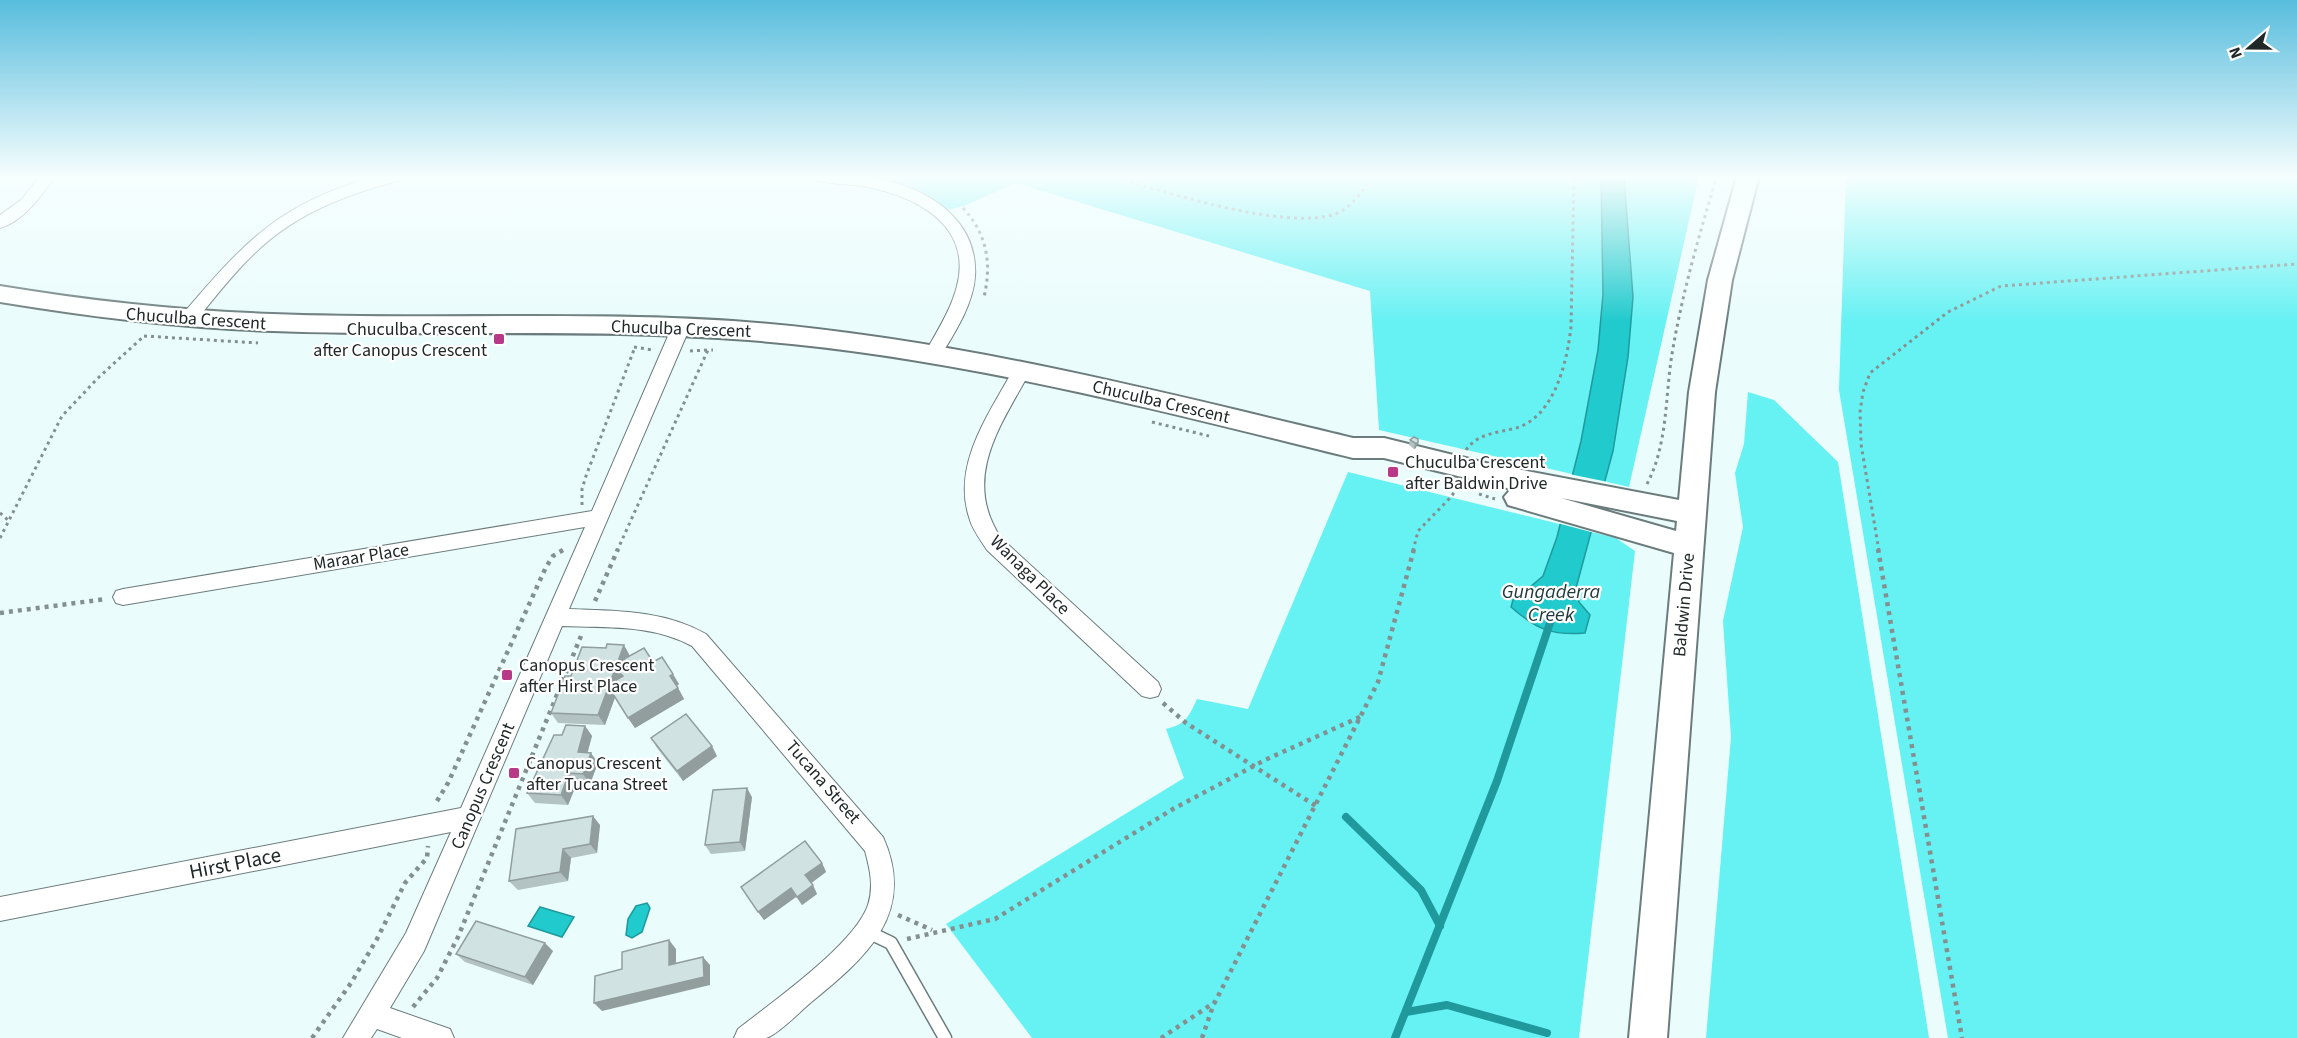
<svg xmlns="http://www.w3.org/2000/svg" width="2297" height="1038" font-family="'Source Sans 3',sans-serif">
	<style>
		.green { fill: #66f1f3 }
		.water { fill: #20cacd; stroke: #20999c; stroke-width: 1.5 }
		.pier { fill: #eafcfc }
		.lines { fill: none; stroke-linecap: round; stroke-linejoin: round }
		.stream { stroke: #20999c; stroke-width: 8 }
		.lane-casing { stroke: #6c7c7c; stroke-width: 15 }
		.street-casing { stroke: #6c7c7c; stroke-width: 2 }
		.secondary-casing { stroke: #6c7c7c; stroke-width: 4 }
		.path-far1 { stroke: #849090; stroke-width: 3; stroke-dasharray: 3 4; stroke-linecap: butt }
		.path { stroke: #849090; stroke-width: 4.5; stroke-dasharray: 4 5; stroke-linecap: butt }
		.lane { stroke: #fff; stroke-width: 12 }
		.street { fill: #fff; fill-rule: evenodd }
		.secondary { fill: #fff; fill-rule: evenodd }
		.wall { fill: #b3c2c2 }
		.shaded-wall { fill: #929e9e }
		.building { fill: #d0e2e2; stroke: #929e9e; stroke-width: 1.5 }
		.poi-dot { fill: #b73987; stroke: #fff; stroke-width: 2 }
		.labels { text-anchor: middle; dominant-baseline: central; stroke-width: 4.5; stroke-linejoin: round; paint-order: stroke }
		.street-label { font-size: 18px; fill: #212828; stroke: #fff }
		.poi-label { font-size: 18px; fill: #212828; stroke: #fff; text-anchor: start }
		.water-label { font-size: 20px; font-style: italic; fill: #20393a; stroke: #fff }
		.near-street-label { font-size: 21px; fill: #212828; stroke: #fff }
	</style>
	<rect width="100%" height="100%" fill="#eafcfc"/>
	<!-- green -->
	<g class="green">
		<path d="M871,176H1699L1629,487L1379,430L1370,291L1016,183L964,206L947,210C925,192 899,181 871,176Z"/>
		<path d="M1846,176H2297V1038H1948L1839,390Z"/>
		<path d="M1748,392L1774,400L1838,462L1929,1038H1706L1731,737L1723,621L1743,527L1735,473L1744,444Z"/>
		<path d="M1348,472L1616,538L1635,551L1579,1038H1032L946,924L1184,778L1166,729C1186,724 1188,718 1197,699L1248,709Z"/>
	</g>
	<!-- water -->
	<g class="water">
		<path d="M1601,176H1624L1633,297L1628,357L1613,451L1576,588L1579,602L1590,615L1585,633C1552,636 1536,629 1511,607L1515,593L1530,587L1543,576L1557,537L1581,441L1598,350L1603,294Z"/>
		<path d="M647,903L650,908L642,932L632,938L626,935L628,919L636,906Z"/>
		<path d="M540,907L574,917L562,937L528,926Z"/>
	</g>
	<!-- pier -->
	<path class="pier" d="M1569,474L1608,482L1595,533L1557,523Z"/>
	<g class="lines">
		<!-- stream -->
		<g class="stream">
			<path d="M1346,817L1421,890L1440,926"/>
			<path d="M1406,1012L1447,1005L1547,1033"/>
			<path d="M1395,1038L1497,781L1550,623"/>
		</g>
		<!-- lane casing -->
		<g class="lane-casing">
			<path id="lane" d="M868,932L891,943L945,1038"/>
		</g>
		<!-- street casing -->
		<g class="street-casing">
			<g id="street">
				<path d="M40,176H55C42,195 23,222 0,228V215L21,200Z"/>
				<path d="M378,176H407L405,179C351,193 299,211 257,251C233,273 214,299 193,324H181L178,320L181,316C244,242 280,202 378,176Z"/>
				<path d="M809,176C826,176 843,175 860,177C916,181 979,213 975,277C973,305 954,334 940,357H928L925,353C937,331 951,310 957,286C973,224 914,195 862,186C850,184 816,184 809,176Z"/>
				<path d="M681,321L687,323L690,327L569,609C617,611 663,610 706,634L883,837C918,915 864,959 809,1004C800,1012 776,1036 766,1038C756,1038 744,1038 734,1038L738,1029C771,1003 855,944 868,905C874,887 870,869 865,851L692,646C652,624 606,628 562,626L424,951L390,1008L450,1029L454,1038H402L377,1029L371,1038H343L406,933L451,832L0,921V897L461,808L585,527L123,605L116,603L113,597L116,591L123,589L592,511L672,327L675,323Z"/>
				<path d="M1022,364L1028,366L1031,370C1001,425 961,478 1001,538L1158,682L1161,689L1158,696L1150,698L1142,696L987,550C980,539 972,529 969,517C952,464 989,414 1013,370L1016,366Z"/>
			</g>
		</g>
		<!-- secondary casing -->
		<g class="secondary-casing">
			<path id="secondary" d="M1737,176H1759L1732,280L1715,392L1667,1038H1629L1674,553L1508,505L1504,497L1511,489L1384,458H1353C1149,408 944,353 733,339C580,328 426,337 273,331C181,328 91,317 0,302V286C91,301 181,311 273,314C426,320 580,311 733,321C943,336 1149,389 1353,438H1384L1490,464L1679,500L1689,392L1708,280ZM1561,498L1677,521L1676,531Z"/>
		</g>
		<!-- path-far1 -->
		<g class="path-far1">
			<path d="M1110,176C1164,191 1283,231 1335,214C1352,208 1363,189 1374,176"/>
			<path d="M963,208C987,234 992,263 984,297"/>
			<path d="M144,336L258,343"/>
			<path d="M634,347L653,350"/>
			<path d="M690,351L708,350"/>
			<path d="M1152,422L1209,436"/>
			<path d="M1466,450C1478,433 1497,433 1516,428C1554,417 1567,363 1571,327L1574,176"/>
			<path d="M1647,484C1668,444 1665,397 1672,354C1682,294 1699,235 1717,176"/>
			<path d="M1479,494L1495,499"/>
			<path d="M582,505V489L586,476L635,347"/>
			<path d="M0,513L8,520"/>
			<path d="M0,538L62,416L98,378L144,336"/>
			<path d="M617,551L708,350H713"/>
			<path d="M1413,551L1418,531L1450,498L1459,486"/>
			<path d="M1879,551L1861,444L1860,412L1863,392L1870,373L1948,312L2001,286L2297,264"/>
		</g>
		<!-- path -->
		<g class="path">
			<path d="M1878,549L1962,1038"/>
			<path d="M595,601L618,549"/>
			<path d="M0,613L106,599"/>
			<path d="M1163,703L1186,723L1316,806"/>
			<path d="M437,801L448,783L546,567L553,556L563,550"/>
			<path d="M898,915L932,930"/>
			<path d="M907,939L995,919L1173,809L1265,760L1360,717"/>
			<path d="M413,1007L437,978L458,937L581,636"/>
			<path d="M312,1038L351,983L377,939L405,883L427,858L428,846"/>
			<path d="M1161,1038L1215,1002"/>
			<path d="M1202,1038L1213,1006L1378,682L1414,549"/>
		</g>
		<!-- lane -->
		<use href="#lane" class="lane"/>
		<!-- street -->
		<use href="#street" class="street"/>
		<!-- secondary -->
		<use href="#secondary" class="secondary"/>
	</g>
	<!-- wall -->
	<g class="wall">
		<path d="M1414,437L1416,448L1414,449L1409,445L1410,440Z"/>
		<path d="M630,656L653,662L679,684L677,686L684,699L635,728L615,697L605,725L558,723L551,713L571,676Z"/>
		<path d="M585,726L592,736L587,753L598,763L590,784L577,783L568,805L535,803L527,793L562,735Z"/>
		<path d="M651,738L717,756L683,781L657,748Z"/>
		<path d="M752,797L745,851L711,854L705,845Z"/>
		<path d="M600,825L597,853L571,858L568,881L518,890L509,881Z"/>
		<path d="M822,863L826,872L811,883L817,894L802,905L796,897L764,920L741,887Z"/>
		<path d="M553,951L533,985L465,962L456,954Z"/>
	</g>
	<!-- shaded-wall -->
	<g class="shaded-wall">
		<path d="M1415,443H1418L1416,448L1414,449Z"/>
		<path d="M624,645L630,656L605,725L598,715Z"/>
		<path d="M673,674L679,684L676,686L670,676Z"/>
		<path d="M678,688L684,699L635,728L628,718Z"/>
		<path d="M585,726L592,736L585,762L578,752Z"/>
		<path d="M712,746L717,756L683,781L677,771Z"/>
		<path d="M591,753L598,763L590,784L583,774Z"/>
		<path d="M569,773L577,783L568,805L561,795Z"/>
		<path d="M747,788L752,797L745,851L740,842Z"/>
		<path d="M593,816L600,825L597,853L590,844Z"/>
		<path d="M563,849L571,858L568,881L560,872Z"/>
		<path d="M822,863L826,872L810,884L805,875Z"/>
		<path d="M813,885L817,894L802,905L797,897Z"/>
		<path d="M791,888L796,897L764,920L758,912Z"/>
		<path d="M669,940L676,949V973L669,965Z"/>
		<path d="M545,943L553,951L533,985L525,977Z"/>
		<path d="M703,957L710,965V985L602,1011L594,1003Z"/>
	</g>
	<!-- building -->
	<g class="building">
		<path d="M1414,437L1418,439V443H1415L1410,440Z"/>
		<path d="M607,644L624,645L598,715L551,713L565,676H571L582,647L606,648Z"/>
		<path d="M644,648L653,662L662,657L673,674L670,676L678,688L628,718L613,694L621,689L616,680L623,676L619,672L629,666L624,659Z"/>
		<path d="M686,714L712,746L677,771L651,738Z"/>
		<path d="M566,725L585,726L578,752L591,753L583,774L569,773L561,795L527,793L554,735H562Z"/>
		<path d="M747,788L740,842L705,845L713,790Z"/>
		<path d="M593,816L590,844L563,849L560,872L509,881L516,829Z"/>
		<path d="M805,841L822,863L805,875L813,885L797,897L791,888L758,912L741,887Z"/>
		<path d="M476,921L545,943L525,977L456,954Z"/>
		<path d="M669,940V965L703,957L704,977L594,1003L595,976L622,969V952Z"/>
	</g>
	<!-- sky -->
	<linearGradient id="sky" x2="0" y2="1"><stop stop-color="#58bddd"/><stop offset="0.55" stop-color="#f6fefe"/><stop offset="1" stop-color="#f6fefe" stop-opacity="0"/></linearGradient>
	<rect width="2297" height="322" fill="url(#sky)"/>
	<!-- markers -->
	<g class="poi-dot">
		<rect x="493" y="333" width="12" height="12" rx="3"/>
		<rect x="1387" y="466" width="12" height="12" rx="3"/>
		<rect x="501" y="669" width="12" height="12" rx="3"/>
		<rect x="508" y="767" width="12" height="12" rx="3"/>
	</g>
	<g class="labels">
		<!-- street labels -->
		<g class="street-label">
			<text transform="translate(196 319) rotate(4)">Chuculba Crescent</text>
			<text transform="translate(681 329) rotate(2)">Chuculba Crescent</text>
			<text transform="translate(1161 402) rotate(13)">Chuculba Crescent</text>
			<text transform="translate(361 557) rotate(-9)">Maraar Place</text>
			<text transform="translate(1030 575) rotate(45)">Wanaga Place</text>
			<text transform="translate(1684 605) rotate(-85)">Baldwin Drive</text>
			<text transform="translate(823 782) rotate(49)">Tucana Street</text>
			<text transform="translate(483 786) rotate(-67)">Canopus Crescent</text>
		</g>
		<!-- poi labels -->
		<g class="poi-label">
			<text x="487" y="329" text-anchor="end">Chuculba Crescent<tspan x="487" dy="21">after Canopus Crescent</tspan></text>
			<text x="1405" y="462">Chuculba Crescent<tspan x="1405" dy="21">after Baldwin Drive</tspan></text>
			<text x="519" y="665">Canopus Crescent<tspan x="519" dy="21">after Hirst Place</tspan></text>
			<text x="526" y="763">Canopus Crescent<tspan x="526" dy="21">after Tucana Street</tspan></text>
		</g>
		<!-- water labels -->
		<g class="water-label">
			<text x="1551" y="592">Gungaderra<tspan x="1551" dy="23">Creek</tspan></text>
		</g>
		<!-- near-street labels -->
		<g class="near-street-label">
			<text transform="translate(235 863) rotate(-11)">Hirst Place</text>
		</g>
	</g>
	<!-- north arrow -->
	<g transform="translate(2249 48) rotate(250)" stroke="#ffffff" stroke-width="4.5" paint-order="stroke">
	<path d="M0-4.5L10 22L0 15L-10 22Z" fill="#212828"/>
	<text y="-9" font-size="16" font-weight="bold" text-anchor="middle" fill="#212828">N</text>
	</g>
</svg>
